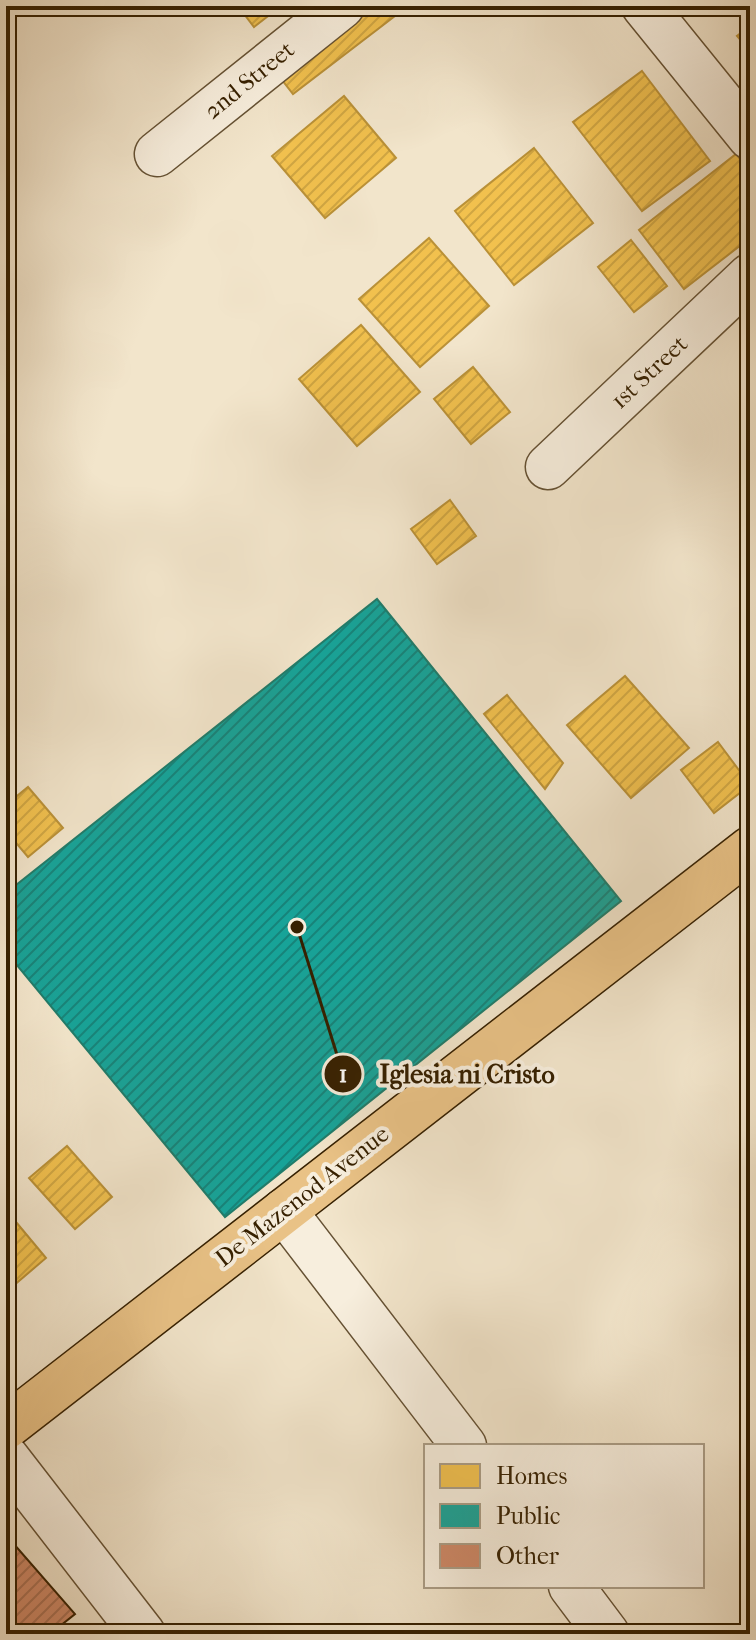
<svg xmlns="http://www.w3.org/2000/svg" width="756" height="1640" font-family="'IM FELL French Canon',serif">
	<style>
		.homes { fill: url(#homes-hatch); stroke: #ba9137; stroke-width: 2 }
		.public { fill: url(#public-hatch); stroke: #207c6a; stroke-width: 2 }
		.building { fill: url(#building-hatch); stroke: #362000; stroke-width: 2 }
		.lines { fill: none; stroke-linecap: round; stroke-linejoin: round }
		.minor-casing { stroke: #655133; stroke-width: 47 }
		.major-casing { stroke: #362000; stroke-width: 47 }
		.minor { stroke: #f7eedd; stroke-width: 44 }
		.major { stroke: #e9c286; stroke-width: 44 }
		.labels { text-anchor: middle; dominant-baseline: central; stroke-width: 8; stroke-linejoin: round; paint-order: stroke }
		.street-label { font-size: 24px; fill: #362000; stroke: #f7eedd }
		.leader { fill: none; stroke: #362000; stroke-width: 3 }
		.callout-dot { fill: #362000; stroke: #f7eedd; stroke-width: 3 }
		.mark-label { font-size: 24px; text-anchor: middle; font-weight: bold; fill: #fff }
		.callout-label { font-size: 26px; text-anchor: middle; font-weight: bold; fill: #362000; stroke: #f7eedd; stroke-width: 8; stroke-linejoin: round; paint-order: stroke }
	</style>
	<defs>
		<pattern id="homes-hatch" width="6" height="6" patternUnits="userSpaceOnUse" patternTransform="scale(2)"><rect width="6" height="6" fill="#f2c14e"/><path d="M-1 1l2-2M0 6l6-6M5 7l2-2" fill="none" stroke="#d0a642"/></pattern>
		<pattern id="public-hatch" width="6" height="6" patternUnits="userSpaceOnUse" patternTransform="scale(2)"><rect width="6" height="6" fill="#17a398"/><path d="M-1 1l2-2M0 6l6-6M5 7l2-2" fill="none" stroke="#16847a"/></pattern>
		<pattern id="building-hatch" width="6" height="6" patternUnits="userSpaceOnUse" patternTransform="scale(2)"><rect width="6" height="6" fill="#ce8867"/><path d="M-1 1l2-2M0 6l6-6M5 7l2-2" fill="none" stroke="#a86f52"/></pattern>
	</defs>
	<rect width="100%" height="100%" fill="#f2e5cb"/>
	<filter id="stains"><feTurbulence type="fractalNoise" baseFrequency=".0025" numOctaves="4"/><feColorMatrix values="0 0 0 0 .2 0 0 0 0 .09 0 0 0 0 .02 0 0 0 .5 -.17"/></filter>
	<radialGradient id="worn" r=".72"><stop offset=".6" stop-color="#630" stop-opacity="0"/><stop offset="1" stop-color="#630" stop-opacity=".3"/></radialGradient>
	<!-- homes -->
	<g class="homes">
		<path d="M238,6H281L254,27Z"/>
		<path d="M359,6H408L293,94L275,71Z"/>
		<path d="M750,26V51L737,36Z"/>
		<path d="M642,71L710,161L642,211L573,122Z"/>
		<path d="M344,96L396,158L325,218L272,156Z"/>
		<path d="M534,148L593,223L514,285L455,211Z"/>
		<path d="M736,154L750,172V238L684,289L639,230Z"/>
		<path d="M429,238L489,306L420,367L359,299Z"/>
		<path d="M631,240L667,286L634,312L598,267Z"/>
		<path d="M361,325L420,392L357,446L299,379Z"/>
		<path d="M473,367L510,412L471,444L434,399Z"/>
		<path d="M450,500L476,536L437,564L411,529Z"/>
		<path d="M625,676L689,748L631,798L567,725Z"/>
		<path d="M507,695L563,763L545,789L484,714Z"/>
		<path d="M718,742L750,785L714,813L681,770Z"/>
		<path d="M28,787L63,828L28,857L6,831V805Z"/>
		<path d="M67,1146L112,1197L75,1229L29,1178Z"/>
		<path d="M6,1210L46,1258L6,1292Z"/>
	</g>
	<!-- public -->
	<path class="public" d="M377,599L621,901L225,1217L6,952V893Z"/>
	<!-- building -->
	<path class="building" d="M6,1535L75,1614L50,1634H6Z"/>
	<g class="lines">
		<!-- minor casing -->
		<g class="minor-casing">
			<g id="minor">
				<path d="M644,6L750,137"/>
				<path d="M157,154L342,6"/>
				<path d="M548,467L750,276"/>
				<path d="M284,1211L464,1446"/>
				<path d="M6,1457L143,1634"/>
				<path d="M571,1586L607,1634"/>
			</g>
		</g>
		<!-- major casing -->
		<g class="major-casing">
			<path id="major" d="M6,1427L750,849"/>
		</g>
		<!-- minor -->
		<use href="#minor" class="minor"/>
		<!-- major -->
		<use href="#major" class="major"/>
	</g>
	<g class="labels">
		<!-- street labels -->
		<g class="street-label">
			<text transform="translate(249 80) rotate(-39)">2nd Street</text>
			<text transform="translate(649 372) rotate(-43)">1st Street</text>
			<text transform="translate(302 1196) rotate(-38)">De Mazenod Avenue</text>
		</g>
	</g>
	<!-- callouts -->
	<path class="leader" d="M297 927L343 1074"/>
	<g class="callout-dot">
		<circle cx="297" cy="927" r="8"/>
		<circle cx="343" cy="1074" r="20"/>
	</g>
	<g class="mark-label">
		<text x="343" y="1082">1</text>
	</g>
	<g class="callout-label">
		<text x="467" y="1083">Iglesia ni Cristo</text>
	</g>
	<!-- margin -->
	<rect width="756" height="1640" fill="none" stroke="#f2e5cb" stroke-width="32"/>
	<rect x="8" y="8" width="740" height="1624" fill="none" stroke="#362000" stroke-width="4"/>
	<rect x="16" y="16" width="724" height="1608" fill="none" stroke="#362000" stroke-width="2"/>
	<!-- legend -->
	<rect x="424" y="1444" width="280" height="144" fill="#f7eedd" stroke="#aa9c85" stroke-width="2"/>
	<rect x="440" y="1464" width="40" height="24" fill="#f2c14e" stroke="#aa9c85" stroke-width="2"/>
	<text x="496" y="1484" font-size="24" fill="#362000">Homes</text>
	<rect x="440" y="1504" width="40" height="24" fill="#17a398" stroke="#aa9c85" stroke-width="2"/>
	<text x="496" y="1524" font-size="24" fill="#362000">Public</text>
	<rect x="440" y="1544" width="40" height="24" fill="#ce8867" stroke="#aa9c85" stroke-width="2"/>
	<text x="496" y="1564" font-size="24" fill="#362000">Other</text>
	<rect width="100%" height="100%" filter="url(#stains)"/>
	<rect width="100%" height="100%" fill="url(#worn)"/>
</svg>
